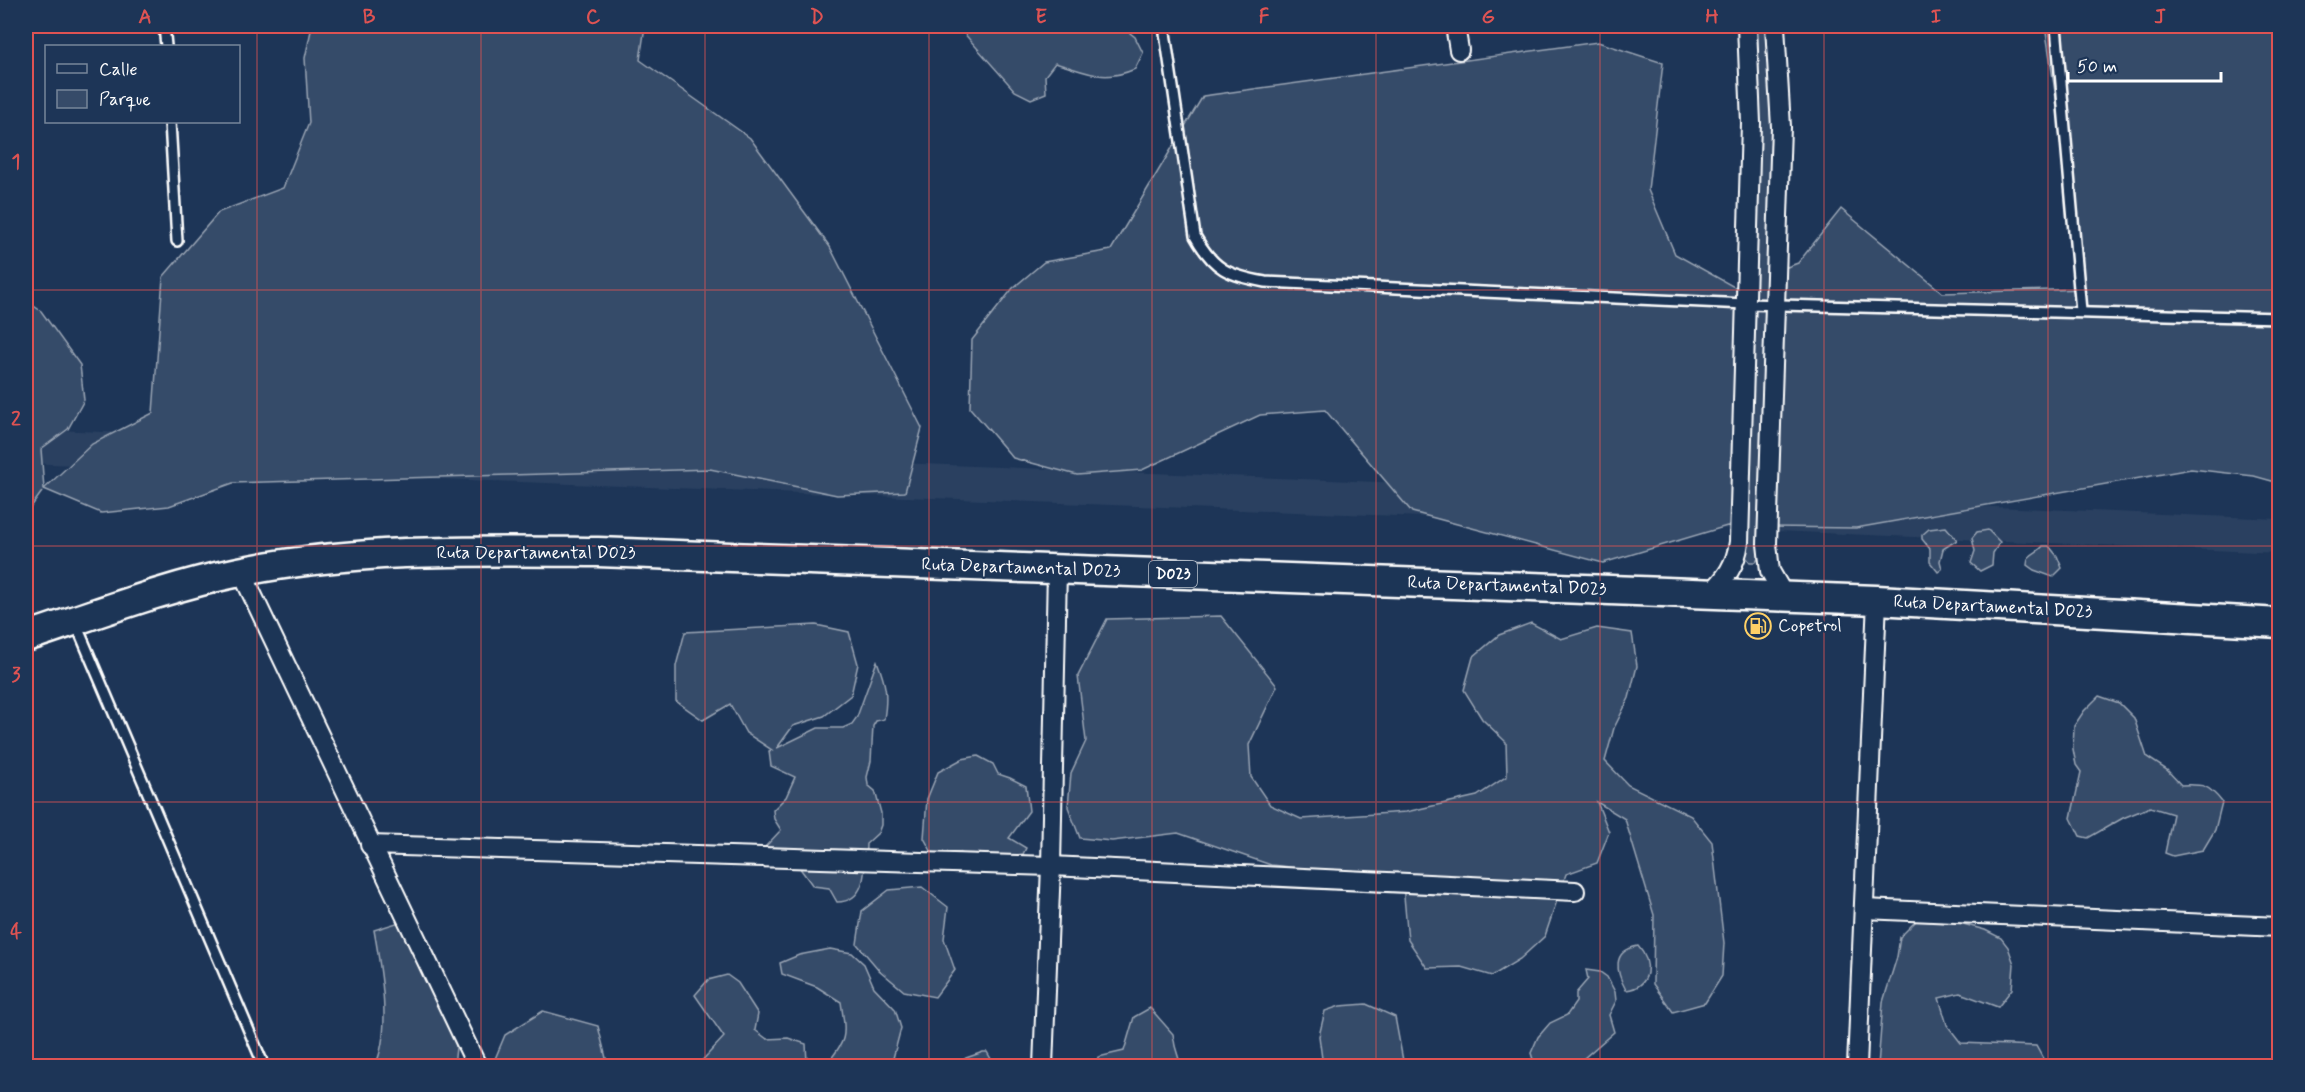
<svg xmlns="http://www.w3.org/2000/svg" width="2305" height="1092" font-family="Mynerve,sans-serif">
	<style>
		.built { fill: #2a4161 }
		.green { fill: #364b69; stroke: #9aa5b4; stroke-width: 1.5 }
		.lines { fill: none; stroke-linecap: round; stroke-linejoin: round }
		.service-casing { stroke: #fff; stroke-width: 14 }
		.minor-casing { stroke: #fff; stroke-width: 22 }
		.primary-casing { stroke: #fff; stroke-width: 33 }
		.service { stroke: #1d3557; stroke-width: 9 }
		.minor { stroke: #1d3557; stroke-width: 18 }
		.primary { stroke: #1d3557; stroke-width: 28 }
		.grid { fill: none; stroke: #de5353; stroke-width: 1.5; stroke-opacity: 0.55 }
		.labels { text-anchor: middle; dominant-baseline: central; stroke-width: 4.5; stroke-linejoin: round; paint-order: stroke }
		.shield { fill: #1d3557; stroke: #bbc2cd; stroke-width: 1.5 }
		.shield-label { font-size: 16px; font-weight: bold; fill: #fff }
		.street-label { font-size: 18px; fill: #fff; stroke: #1d3557 }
		.poi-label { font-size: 18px; fill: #fff; stroke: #1d3557; text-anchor: start }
		.neatline { fill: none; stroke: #de5353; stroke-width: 2 }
		.grid-label { font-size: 20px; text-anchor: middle; font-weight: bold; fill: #de5353 }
	</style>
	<rect width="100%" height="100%" fill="#1d3557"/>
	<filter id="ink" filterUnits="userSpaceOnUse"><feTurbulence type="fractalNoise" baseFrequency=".0167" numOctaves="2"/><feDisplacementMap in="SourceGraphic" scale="12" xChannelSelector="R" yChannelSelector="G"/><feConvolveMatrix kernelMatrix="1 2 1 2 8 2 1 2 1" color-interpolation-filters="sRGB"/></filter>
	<g filter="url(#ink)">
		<!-- built -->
		<path class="built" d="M26,429L1712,495L2279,519L2280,553L1709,528L26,463Z"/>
		<!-- green -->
		<g class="green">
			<path d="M312,26H645L640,60L750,138L830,247L922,428L905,492L837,495L710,469L233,483L169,506L101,513L44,489L26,514V301L41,311L80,365L84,400L68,429L41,449L44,489L92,444L153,413L163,277L219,212L283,188L309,123L305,58Z"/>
			<path d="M960,26H1121L1135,37L1143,53L1135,69C1103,83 1087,72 1055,63L1045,76L1046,93L1031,99L1015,91L961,30Z"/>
			<path d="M1755,26H1768L1772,126L1768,274L1798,263L1841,209L1943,293L2085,289L2045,26H2279V483L2254,476L2191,469L1856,528L1760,527L1759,557L1756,562H1750L1746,557L1747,527L1727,526L1603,563L1412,512L1325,410L1260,415L1142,470L1077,475L1013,458L970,408L972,340L1013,288L1044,262L1111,250L1203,96L1598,42L1663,63L1648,190L1675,254L1734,287L1755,279Z"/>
			<path d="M1946,527L1957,540L1943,549L1940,561L1942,569L1938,572L1930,562V549L1922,539V535L1929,529Z"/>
			<path d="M1988,530L2000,542L1993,553L1992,565L1980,571L1971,563L1975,551L1972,538L1977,532Z"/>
			<path d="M2043,546H2049L2057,556L2062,568L2053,577L2034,570L2027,565C2027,553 2037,554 2043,546Z"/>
			<path d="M1221,616L1277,686L1249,745L1251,777L1270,805L1301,819L1406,812L1477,796L1507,776L1506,742L1482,719L1464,690L1473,657L1499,635L1531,623L1561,639L1597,628L1632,633L1637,666L1629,698L1614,728L1605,761L1628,785L1691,816L1712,842L1724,943L1722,976L1705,1003L1673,1012L1653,984L1654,915L1625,819L1597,802L1609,832L1597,863L1566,874L1545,936L1520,959L1492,976L1461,967L1427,968L1408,940L1402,874L1370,876L1271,865L1178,833L1112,841L1080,838L1068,807L1071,773L1086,741L1078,676L1107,619Z"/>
			<path d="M816,625L849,632L858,664L851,695L824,716L793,726L777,748L818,728H843L852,724L857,717L877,661C886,685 888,694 884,719L876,721L873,726L871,761L867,777L868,785L875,791L881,813V825L878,833L866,844C865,866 868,902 837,902L829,888L813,886L799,867H771L765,856V847L781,830L774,819L773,810L786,797L795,777L771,766L769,751L772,750L746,733L730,704L703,720L676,701V666L685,632Z"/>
			<path d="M2099,696L2119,703L2134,718L2147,757L2167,770L2181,785C2203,784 2208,784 2222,802L2215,830L2203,850L2173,856L2165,853L2173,814L2150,807L2123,818L2088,838L2080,836L2071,818L2081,772L2076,765L2073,749L2074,726L2084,711Z"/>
			<path d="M978,756L993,764L998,774L1010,778L1026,786L1029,811L1009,838L1026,848L1023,854L979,861L959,852L935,858L924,838L927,799L938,772L962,759Z"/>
			<path d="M922,887L948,907L944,939L955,970L935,997L904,991L879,970L857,944L862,911L889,890Z"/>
			<path d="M1921,916L1938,917L1985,930L2001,938L2008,947L2014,964L2012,989L1998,1007L1960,993L1939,998L1947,1025L1961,1043L2036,1046L2047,1066H1878L1883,1002L1897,957L1900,937Z"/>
			<path d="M406,920L430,946L436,1001L452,1023L457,1038L454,1066H375C392,1030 381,969 374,930Z"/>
			<path d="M1638,946C1653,963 1651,987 1626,990C1616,972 1611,951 1638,946Z"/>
			<path d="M830,949L852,953L864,964L874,987L895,1009L901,1028L891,1066H825C848,1039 846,1036 841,1002L817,987L782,974L780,963L799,955Z"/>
			<path d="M1586,970L1600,972L1607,977L1615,992L1616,1001L1609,1015L1614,1032L1583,1059L1581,1066H1535L1531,1053L1538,1037L1550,1023L1567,1015L1576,1002V993L1588,979Z"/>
			<path d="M727,975L738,983L758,1014L755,1030L767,1039L788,1038L806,1044L807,1062L804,1066H697L724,1037L695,995L708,980Z"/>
			<path d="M1366,1004L1395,1017L1404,1066H1323L1319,1036L1325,1011L1340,1006Z"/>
			<path d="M1150,1008L1173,1034L1175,1046L1181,1066H1096L1098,1057L1124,1051L1134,1017Z"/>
			<path d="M543,1011L598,1026L608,1066H492L505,1035Z"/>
			<path d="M983,1052H987L995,1066H955L966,1058Z"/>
		</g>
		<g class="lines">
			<!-- service casing -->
			<g class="service-casing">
				<g id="service">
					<path d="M164,26L166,46"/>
					<path d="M1164,26L1195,236C1214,270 1228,275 1265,282L1746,304L2280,318"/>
					<path d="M2056,26L2081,311"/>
					<path d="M170,122L177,241"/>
					<path d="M76,624L264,1066"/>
				</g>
			</g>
			<!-- minor casing -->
			<g class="minor-casing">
				<g id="minor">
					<path d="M1455,26L1459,50"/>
					<path d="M1775,26L1781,127L1767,544L1770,571L1785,597"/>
					<path d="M241,571L477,1066"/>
					<path d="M1710,594C1726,578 1736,565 1739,542L1751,123L1747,26"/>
					<path d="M370,845L1051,866L1575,891"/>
					<path d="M1864,909L2280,927"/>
					<path d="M1043,1066L1051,866L1057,569"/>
					<path d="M1857,1066L1877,600"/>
				</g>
			</g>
			<!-- primary casing -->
			<g class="primary-casing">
				<path id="primary" d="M26,637C96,614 166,587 239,572C356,548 478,551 598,552L1877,600L2280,623"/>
			</g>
			<!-- service -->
			<use href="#service" class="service"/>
			<!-- minor -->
			<use href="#minor" class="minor"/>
			<!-- primary -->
			<use href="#primary" class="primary"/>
		</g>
	</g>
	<!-- grid -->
	<path class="grid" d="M257,26V1066M481,26V1066M705,26V1066M929,26V1066M1152,26V1066M1376,26V1066M1600,26V1066M1824,26V1066M2048,26V1066M26,290H2280M26,546H2280M26,802H2280"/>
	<!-- icons -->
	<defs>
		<g id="fuel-ring" transform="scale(1.35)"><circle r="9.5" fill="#1d3557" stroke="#ffd166" stroke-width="1.5"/><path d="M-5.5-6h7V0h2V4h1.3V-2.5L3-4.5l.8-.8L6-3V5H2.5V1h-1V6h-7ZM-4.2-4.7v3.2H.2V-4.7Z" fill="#ffd166"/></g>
	</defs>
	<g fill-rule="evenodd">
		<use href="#fuel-ring" x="1758" y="626"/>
	</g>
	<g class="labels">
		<!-- shield labels -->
		<rect class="shield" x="1149" y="561" width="48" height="26" rx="4.5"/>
		<g class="shield-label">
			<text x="1173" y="574">D023</text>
		</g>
		<!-- street labels -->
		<g class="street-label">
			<text x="536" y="553">Ruta Departamental D023</text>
			<text transform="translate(1021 568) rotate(2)">Ruta Departamental D023</text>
			<text transform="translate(1507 586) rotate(2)">Ruta Departamental D023</text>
			<text transform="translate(1993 607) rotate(3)">Ruta Departamental D023</text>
		</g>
		<!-- poi labels -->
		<g class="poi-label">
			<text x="1778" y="626">Copetrol</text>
		</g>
	</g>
	<!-- margin -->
	<rect width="2305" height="1092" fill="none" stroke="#1d3557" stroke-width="66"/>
	<!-- legend -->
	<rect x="45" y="45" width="195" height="78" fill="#1d3557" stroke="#77869a" stroke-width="1.5"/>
	<rect x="57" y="64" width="30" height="9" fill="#1d3557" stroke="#77869a" stroke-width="1.5"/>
	<text x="99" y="75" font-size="18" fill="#ffffff">Calle</text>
	<rect x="57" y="90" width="30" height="18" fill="#364b69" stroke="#77869a" stroke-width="1.5"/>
	<text x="99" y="105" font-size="18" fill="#ffffff">Parque</text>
	<!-- scale -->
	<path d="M2068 72v9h153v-9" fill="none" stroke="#ffffff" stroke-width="3"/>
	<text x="2077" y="72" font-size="18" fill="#ffffff" stroke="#1d3557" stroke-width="4.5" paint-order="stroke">50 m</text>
	<rect x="33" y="33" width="2239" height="1026" class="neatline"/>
	<g class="grid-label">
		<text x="145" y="23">A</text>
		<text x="369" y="23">B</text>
		<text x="593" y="23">C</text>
		<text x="817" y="23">D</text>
		<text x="1041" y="23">E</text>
		<text x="1264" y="23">F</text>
		<text x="1488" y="23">G</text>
		<text x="1712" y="23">H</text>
		<text x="1936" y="23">I</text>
		<text x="2160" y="23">J</text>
		<text x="16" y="168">1</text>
		<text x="16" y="425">2</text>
		<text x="16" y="681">3</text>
		<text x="16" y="938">4</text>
	</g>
</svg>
